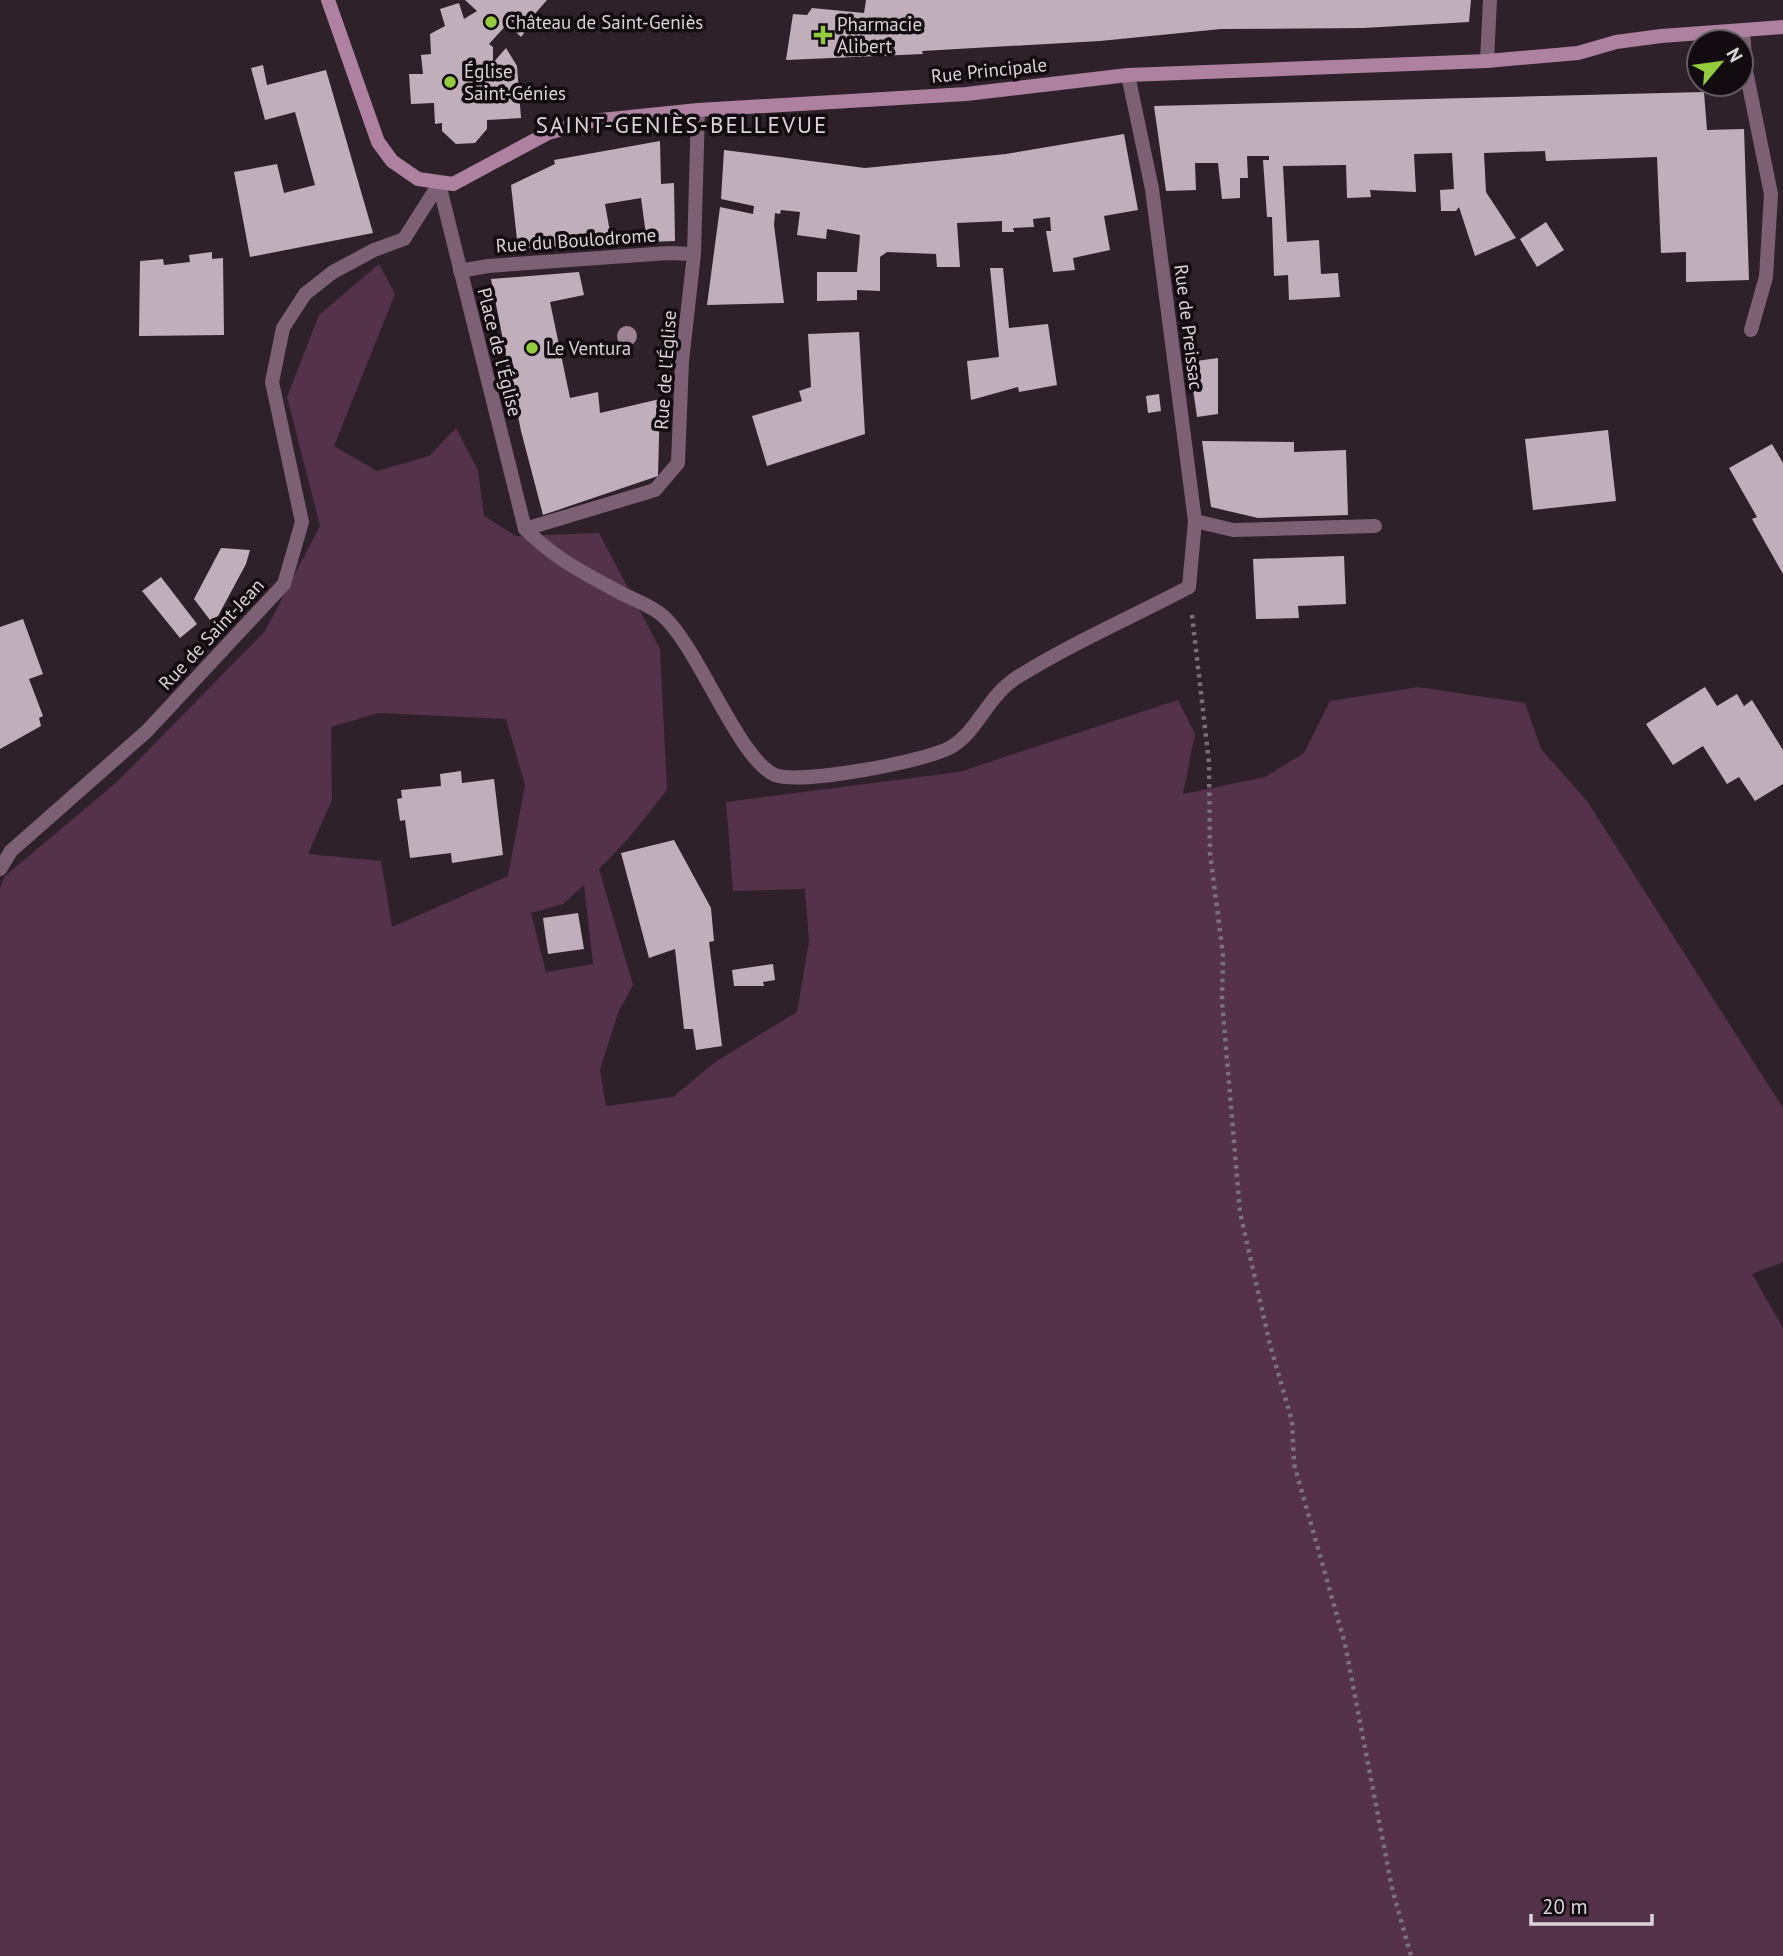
<svg xmlns="http://www.w3.org/2000/svg" width="1783" height="1956" font-family="'PT Sans',sans-serif">
	<style>
		.green { fill: #54324a; fill-rule: evenodd }
		.building { fill: #c0afba }
		.lines { fill: none; stroke-linecap: round; stroke-linejoin: round }
		.path { stroke: #7c7178; stroke-width: 4.5; stroke-dasharray: 3.5 5; stroke-linecap: butt }
		.lane { stroke: #7c6073; stroke-width: 14 }
		.street { stroke: #7c6073; stroke-width: 14 }
		.secondary { stroke: #ad819f; stroke-width: 14 }
		.tree { fill: #9d8394 }
		.poi-dot { fill: #94cc3c; stroke: #120c10; stroke-width: 2.5 }
		.labels { text-anchor: middle; dominant-baseline: central; stroke-width: 7; stroke-linejoin: round; paint-order: stroke }
		.poi-label { font-size: 19px; fill: #dcd3d8; stroke: #120c10; text-anchor: start }
		.street-label { font-size: 19px; fill: #dcd3d8; stroke: #120c10 }
		.quarter-label { font-size: 23px; letter-spacing: 2px; fill: #dcd3d8; stroke: #120c10 }
	</style>
	<rect width="100%" height="100%" fill="#2e2129"/>
	<!-- green -->
	<path class="green" d="M379,264L395,294L334,446L377,471L429,456L456,428L478,470L484,516L516,536L599,533L660,649L667,790L628,839L599,869L633,985L618,1013L600,1070L606,1106L673,1097L715,1062L797,1012L809,941L805,889L733,891L726,802L959,772L1178,700L1195,734L1183,794L1265,777L1304,753L1330,701L1418,687L1525,703L1541,749L1587,801L1783,1108V1262L1752,1274L1783,1328V1956H0V888L5,876L118,781L265,631L320,526L287,397L319,315ZM378,713L506,719L525,785L508,876L392,927L381,861L308,854L332,800L331,727ZM584,885L593,964L546,972L531,913L563,904Z"/>
	<!-- building -->
	<g class="building">
		<path d="M465,0H547L525,25L528,28L521,37L513,29L516,25L511,20L489,44L493,47V63L506,48L517,66L521,118L487,120V129L475,143L456,144L442,131V123L435,124L434,103L411,104L409,74H423L421,55L431,54L430,34L445,26L440,9L459,3L464,19L477,11Z"/>
		<path d="M866,0H1471L1469,22L1363,28L1221,29L1100,41L922,51L923,54L786,60L793,14L807,15L812,8L864,13Z"/>
		<path d="M263,65L267,85L326,70L373,233L250,257L234,172L277,164L284,193L315,185L295,112L265,120L251,68Z"/>
		<path d="M1704,92L1707,130L1744,129L1749,280L1686,282V252L1661,253L1657,157L1546,161L1545,151L1484,153L1486,192L1516,238L1475,256L1459,207L1456,211H1441L1440,190L1454,189L1452,153L1414,154L1416,192L1370,190L1371,197L1347,198L1346,165L1283,166L1287,242L1319,240L1321,274L1338,273L1340,297L1289,300L1288,275L1274,276L1272,217H1267L1263,160H1269V156H1247L1248,178H1240V198L1222,199L1218,163H1195L1196,190L1166,191L1154,106Z"/>
		<path d="M1124,134L1138,210L1104,216L1110,250L1073,258L1075,270L1053,272L1046,231H1051L1050,217L1033,219L1034,227L1013,228L1014,232H1002V221L957,223L960,267H937L936,254L887,252L880,257V291L857,290V300L817,301V272H857L860,235L827,229L826,239L797,235L800,212L781,210L780,214L775,213L774,225L784,303L707,305L720,207L753,214L754,206L721,199L724,150L865,168L1006,154Z"/>
		<path d="M660,141L661,184L674,183L675,241L647,242L641,198L605,204L612,243L518,249L511,185L555,164L554,160Z"/>
		<path d="M1546,222L1564,250L1537,267L1520,239Z"/>
		<path d="M212,252V259L223,258L224,335L139,336L140,261L163,259L164,265L190,262L189,255Z"/>
		<path d="M990,268H1003L1009,328L1048,324L1057,385L1019,392L1018,387L971,400L967,361L999,357Z"/>
		<path d="M579,272L584,295L550,302L570,398L598,392L600,413L660,399L658,476L543,515L521,431L491,279Z"/>
		<path d="M859,332L865,434L767,466L752,416L802,401L799,391L811,387L808,334Z"/>
		<path d="M1218,358V414L1197,417L1189,362Z"/>
		<path d="M1159,394L1161,411L1148,413L1146,396Z"/>
		<path d="M1608,430L1616,501L1533,510L1525,439Z"/>
		<path d="M1202,441L1294,442V452L1346,450L1348,515L1258,518L1211,507Z"/>
		<path d="M1772,444L1783,463V574L1752,519L1757,517L1729,468Z"/>
		<path d="M221,548L250,550L246,564L218,616L210,620L194,599Z"/>
		<path d="M1344,556L1346,604L1298,606L1299,618L1256,619L1253,559Z"/>
		<path d="M161,577L197,624L180,638L142,591Z"/>
		<path d="M23,619L43,674L29,679L43,716L39,718L41,726L0,749V627Z"/>
		<path d="M1705,687L1717,706L1737,694L1744,706L1752,700L1783,750V784L1755,801L1739,777L1727,784L1703,746L1673,765L1646,724Z"/>
		<path d="M461,771L462,783L494,779L503,855L452,863L451,853L410,858L405,820L400,821L397,799L402,798L401,790L441,786L440,774Z"/>
		<path d="M674,840L711,908L714,941L709,942L722,1046L696,1050L693,1029H684L675,949L649,958L621,853Z"/>
		<path d="M578,913L584,949L548,954L543,918Z"/>
		<path d="M773,964L775,980L763,982L764,986H734L732,970Z"/>
	</g>
	<g class="lines">
		<!-- path -->
		<path class="path" d="M1192,615L1209,763L1210,853L1223,955L1222,1001L1240,1212L1270,1345L1292,1421L1294,1464L1345,1644L1392,1888L1411,1956"/>
		<!-- lane -->
		<g class="lane">
			<path d="M1743,30L1746,71L1771,194L1766,277L1751,330"/>
			<path d="M460,271L488,266L668,253L694,254"/>
			<path d="M1195,521L1233,530L1375,526"/>
			<path d="M525,529C557,560 582,572 621,593C634,600 652,606 663,616C698,647 739,760 775,775C801,785 927,761 951,747C978,731 987,697 1016,678C1070,644 1132,617 1189,587"/>
		</g>
		<!-- street -->
		<g class="street">
			<path d="M1487,61L1490,0"/>
			<path d="M1128,75L1152,189L1195,521L1189,587"/>
			<path d="M439,184L525,529L655,490L678,463L682,361L694,254L698,110"/>
			<path d="M0,869L11,851L147,731L284,584L302,522L272,382L283,328L305,294L333,272L374,250L404,239L439,184"/>
		</g>
		<!-- secondary -->
		<path class="secondary" d="M328,0L378,142L392,161L418,179L453,184L548,133L591,121L698,110L966,94L1128,75L1487,61L1578,53L1616,42L1661,36L1783,27"/>
	</g>
	<!-- trees -->
	<circle class="tree" cx="627" cy="336" r="10"/>
	<!-- markers -->
	<g class="poi-dot">
		<circle cx="491" cy="22" r="7"/>
		<path d="M819.5 24.5h7v7h7v7h-7v7h-7v-7h-7v-7h7z"/>
		<circle cx="450" cy="82" r="7"/>
		<circle cx="532" cy="348" r="7"/>
	</g>
	<g class="labels">
		<!-- poi labels -->
		<g class="poi-label">
			<text x="505" y="22">Château de Saint-Geniès</text>
			<text x="837" y="24">Pharmacie<tspan x="837" dy="22">Alibert</tspan></text>
			<text x="464" y="71">Église<tspan x="464" dy="22">Saint-Génies</tspan></text>
			<text x="546" y="348">Le Ventura</text>
		</g>
		<!-- street labels -->
		<g class="street-label">
			<text transform="translate(989 70) rotate(-6)">Rue Principale</text>
			<text transform="translate(576 240) rotate(-4)">Rue du Boulodrome</text>
			<text transform="translate(1189 327) rotate(83)">Rue de Preissac</text>
			<text transform="translate(500 352) rotate(76)">Place de l'Église</text>
			<text transform="translate(665 370) rotate(-86)">Rue de l'Église</text>
			<text transform="translate(211 634) rotate(-47)">Rue de Saint-Jean</text>
		</g>
		<!-- quarter labels -->
		<g class="quarter-label">
			<text x="682" y="124">SAINT-GENIÈS-BELLEVUE</text>
		</g>
	</g>
	<!-- north arrow -->
	<g transform="translate(1720 63) rotate(61)"><circle r="33" fill="#120c10" stroke="#635c60" stroke-width="2"/>
	<path d="M0-5L12 26L0 18L-12 26Z" fill="#94cc3c"/>
	<text y="-10" font-size="19" font-weight="bold" text-anchor="middle" fill="#dcd3d8">N</text>
	</g>
	<!-- scale -->
	<path d="M1531 1914v10h121v-10" fill="none" stroke="#dcd3d8" stroke-width="3.5"/>
	<text x="1542" y="1914" font-size="21" fill="#dcd3d8" stroke="#120c10" stroke-width="5" paint-order="stroke">20 m</text>
</svg>
